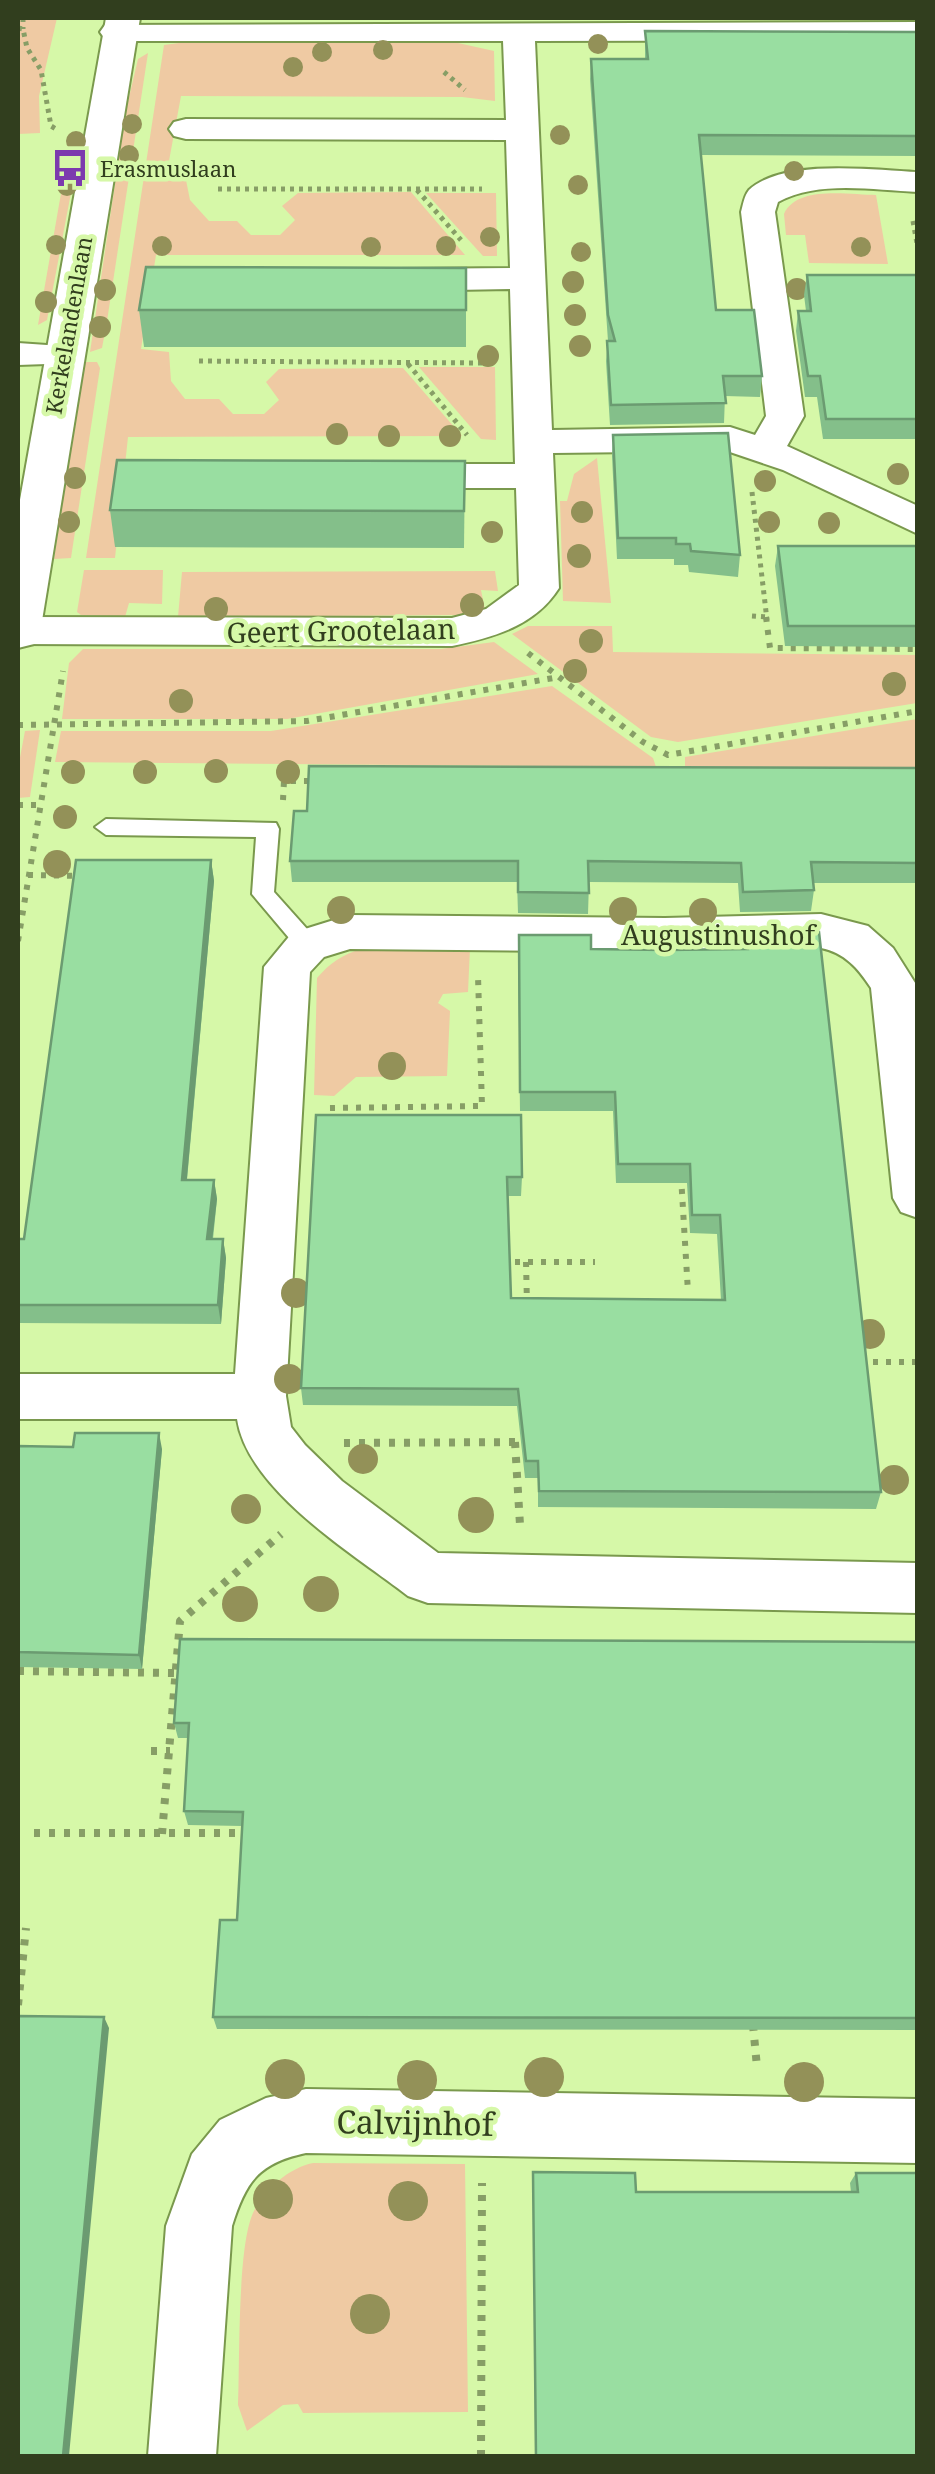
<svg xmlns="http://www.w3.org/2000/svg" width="935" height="2474" font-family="'Noto Serif',serif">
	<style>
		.green { fill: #efcaa3 }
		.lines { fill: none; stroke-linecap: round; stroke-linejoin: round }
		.service-casing { stroke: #7a994d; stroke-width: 4 }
		.minor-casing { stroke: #7a994d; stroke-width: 4 }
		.tertiary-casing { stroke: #7a994d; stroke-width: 4 }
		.path-far2 { stroke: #879e66; stroke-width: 5; stroke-dasharray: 4 5; stroke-linecap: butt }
		.path-far1 { stroke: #879e66; stroke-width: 6; stroke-dasharray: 5 8; stroke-linecap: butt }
		.path { stroke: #879e66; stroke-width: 8; stroke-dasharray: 6 9; stroke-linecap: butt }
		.service { fill: #fff; fill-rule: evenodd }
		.minor { fill: #fff; fill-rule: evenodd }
		.tertiary { fill: #fff; fill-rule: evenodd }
		.tree { fill: #939158 }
		.wall { fill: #84bf8a }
		.shaded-wall { fill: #6b9b71 }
		.building { fill: #99dea1; stroke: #6b9b71; stroke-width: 2.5 }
		.labels { text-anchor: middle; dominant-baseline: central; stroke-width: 9; stroke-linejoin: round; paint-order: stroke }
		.far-poi-label { font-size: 22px; fill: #313e1e; stroke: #d6f8a8; text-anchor: start }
		.far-street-label { font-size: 22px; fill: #313e1e; stroke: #d6f8a8 }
		.street-label { font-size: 28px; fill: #313e1e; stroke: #d6f8a8 }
		.near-street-label { font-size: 32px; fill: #313e1e; stroke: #d6f8a8 }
	</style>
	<rect width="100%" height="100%" fill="#d6f8a8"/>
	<!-- green -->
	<g class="green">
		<path d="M18,18H57L39,96L40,133L18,134Z"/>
		<path d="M194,41H449L494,51L495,101L462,97L181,96L166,177L186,180L190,200L209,221H237L251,235H280L295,220L282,206L298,193L411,192L465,255H156L141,349L169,352L171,381L185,399H219L233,414H264L279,400L266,382L279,369L403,368L462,436L128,437L115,558H86L164,45Z"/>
		<path d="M148,53L107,321L102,348L90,352L126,110L138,59Z"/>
		<path d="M63,182H73L47,320L38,325Z"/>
		<path d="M426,193H496L497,256H483Z"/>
		<path d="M876,195L888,264L809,263L805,235H786L784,214C797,185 849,195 876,195Z"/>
		<path d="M84,362H97L100,368L71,558L54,559Z"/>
		<path d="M419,367H495L496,440L481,439Z"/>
		<path d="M597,458L611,603L563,601L560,501H567L574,474Z"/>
		<path d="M84,570H163L162,604L129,603L125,617L81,615L77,612Z"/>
		<path d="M495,571L498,591L481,590L485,610L459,615L178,617L182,572Z"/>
		<path d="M528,626H612L613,652L917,655V703L678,742L651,737L512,634Z"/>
		<path d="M494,642L538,674L287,719H62L69,663L83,649H441Z"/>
		<path d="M552,686L653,758L656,767L55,762L61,731H271Z"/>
		<path d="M917,719V769L685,767V757Z"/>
		<path d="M40,730L30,797L18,798V768L25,731Z"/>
		<path d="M470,948L468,992L443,994L438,1003L450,1011L447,1076L356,1077L334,1096L314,1095L317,978C330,963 343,954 362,949Z"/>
		<path d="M313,2163L465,2164L468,2412L303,2413L298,2404L283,2405L247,2431L238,2405C240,2363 237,2243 254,2211C266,2188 289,2168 313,2163Z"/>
	</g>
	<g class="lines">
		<!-- service casing -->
		<g class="service-casing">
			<path id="service" d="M106,819L276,823L279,829L274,892L316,939L319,945L316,951H300L252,894L256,837L106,835L95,827Z"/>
		</g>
		<!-- minor casing -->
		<g class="minor-casing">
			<g id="minor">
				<path d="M918,22V40L535,41L552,430L730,427L755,435L766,416L741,212C743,205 744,196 749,190C783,158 874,170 918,172V192C873,190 818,180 778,202L775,212L804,416L787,446L918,506V534L783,470L727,451L553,453L559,588C535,626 494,637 452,646L18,644V617L452,618L486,609L519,585L516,488H395L381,485L376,476L381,467L395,464H515L510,289L399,291L386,288L381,280L386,272L399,269L510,268L506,140L186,139L174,136L169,129L174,122L186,119L506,120L503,41H116L105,39L100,32L105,25Z"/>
				<path d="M18,343L76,347L81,355L76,363L18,365Z"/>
				<path d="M821,914L868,926L893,948L917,986L918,1218L901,1212L893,1198L871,988C858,968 845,953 821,948L665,952L350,949L324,957L310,972L286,1396L291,1427L305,1445L342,1481L438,1553L918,1563V1613L428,1603L408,1596C354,1554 248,1491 237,1419H18V1374H235L264,967L292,933L350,915L665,918Z"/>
				<path d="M306,2089L918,2099V2163L306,2153C259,2163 246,2181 232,2226L216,2456H148L166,2226L192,2154L220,2120L266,2098Z"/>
			</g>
		</g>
		<!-- tertiary casing -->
		<g class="tertiary-casing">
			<path id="tertiary" d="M106,18H140L40,633L34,644L18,648V511Z"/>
		</g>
		<!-- path-far2 -->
		<g class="path-far2">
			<path d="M23,18V29"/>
			<path d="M18,28L23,29L27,48L41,70L51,126L56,129"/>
			<path d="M444,72L465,90"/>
			<path d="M218,189H482"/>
			<path d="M417,190L461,240"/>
			<path d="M913,221L918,249"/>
			<path d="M199,361L485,363"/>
			<path d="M408,364L467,435"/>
			<path d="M752,492L767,620"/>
			<path d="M752,616L767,617"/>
		</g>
		<!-- path-far1 -->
		<g class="path-far1">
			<path d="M766,617L770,648L918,649"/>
			<path d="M528,653L643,742L668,755L918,711"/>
			<path d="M18,725L307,721L559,677"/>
			<path d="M283,800L284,781H312"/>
			<path d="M18,805H40"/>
			<path d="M28,875L82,876"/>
			<path d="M18,941L63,671"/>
			<path d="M330,1108L482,1106L478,976"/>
			<path d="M681,1176L688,1292"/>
			<path d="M502,1262H595"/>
			<path d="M526,1262L527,1304"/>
			<path d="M860,1362H918"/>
		</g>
		<!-- path -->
		<g class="path">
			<path d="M515,1442L520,1525"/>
			<path d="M344,1443L526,1442"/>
			<path d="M18,1671L177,1673"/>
			<path d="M151,1751H170"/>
			<path d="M34,1833H246"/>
			<path d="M162,1834L180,1621L281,1534"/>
			<path d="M18,2005L26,1928"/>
			<path d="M753,2025L757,2067"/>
			<path d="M481,2456L482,2183"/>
		</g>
		<!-- service -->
		<use href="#service" class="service"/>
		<!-- minor -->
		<use href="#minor" class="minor"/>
		<!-- tertiary -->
		<use href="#tertiary" class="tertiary"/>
	</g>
	<!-- trees -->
	<g class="tree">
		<circle cx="598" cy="44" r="10"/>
		<circle cx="383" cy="50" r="10"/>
		<circle cx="322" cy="52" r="10"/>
		<circle cx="293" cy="67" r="10"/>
		<circle cx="132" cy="124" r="10"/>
		<circle cx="560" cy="135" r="10"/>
		<circle cx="76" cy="141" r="10"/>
		<circle cx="129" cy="155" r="10"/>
		<circle cx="794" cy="171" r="10"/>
		<circle cx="578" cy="185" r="10"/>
		<circle cx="67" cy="186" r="10"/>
		<circle cx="490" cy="237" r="10"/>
		<circle cx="56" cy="245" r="10"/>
		<circle cx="162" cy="246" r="10"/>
		<circle cx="446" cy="246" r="10"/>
		<circle cx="371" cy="247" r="10"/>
		<circle cx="861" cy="247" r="10"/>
		<circle cx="581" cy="252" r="10"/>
		<circle cx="573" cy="282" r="11"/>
		<circle cx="797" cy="289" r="11"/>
		<circle cx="105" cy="290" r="11"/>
		<circle cx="46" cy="302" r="11"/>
		<circle cx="575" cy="315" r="11"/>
		<circle cx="100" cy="327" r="11"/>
		<circle cx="580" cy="346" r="11"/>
		<circle cx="488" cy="356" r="11"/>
		<circle cx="337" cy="434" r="11"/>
		<circle cx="389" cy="436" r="11"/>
		<circle cx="450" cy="436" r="11"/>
		<circle cx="898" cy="474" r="11"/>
		<circle cx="75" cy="478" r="11"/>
		<circle cx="765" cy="481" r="11"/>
		<circle cx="582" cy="512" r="11"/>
		<circle cx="69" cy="522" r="11"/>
		<circle cx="769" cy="522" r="11"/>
		<circle cx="829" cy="523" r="11"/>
		<circle cx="492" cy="532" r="11"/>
		<circle cx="579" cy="556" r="12"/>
		<circle cx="472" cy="605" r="12"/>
		<circle cx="216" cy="609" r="12"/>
		<circle cx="591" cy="641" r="12"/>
		<circle cx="575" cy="671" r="12"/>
		<circle cx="894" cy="684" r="12"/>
		<circle cx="181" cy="701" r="12"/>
		<circle cx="216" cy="771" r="12"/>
		<circle cx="73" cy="772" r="12"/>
		<circle cx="145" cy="772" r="12"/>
		<circle cx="288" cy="772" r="12"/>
		<circle cx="65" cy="817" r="12"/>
		<circle cx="57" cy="864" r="14"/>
		<circle cx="341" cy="910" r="14"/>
		<circle cx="623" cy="911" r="14"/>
		<circle cx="703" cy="912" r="14"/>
		<circle cx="392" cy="1066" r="14"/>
		<circle cx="296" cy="1293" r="15"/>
		<circle cx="870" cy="1334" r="15"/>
		<circle cx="289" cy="1379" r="15"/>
		<circle cx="363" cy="1459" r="15"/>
		<circle cx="894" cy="1480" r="15"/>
		<circle cx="246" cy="1509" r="15"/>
		<circle cx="476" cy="1515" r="18"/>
		<circle cx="321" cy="1594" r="18"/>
		<circle cx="240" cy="1604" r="18"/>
		<circle cx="544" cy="2077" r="20"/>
		<circle cx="285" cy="2079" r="20"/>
		<circle cx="417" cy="2080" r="20"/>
		<circle cx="804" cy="2082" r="20"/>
		<circle cx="273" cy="2199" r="20"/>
		<circle cx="408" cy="2201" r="20"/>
		<circle cx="370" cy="2314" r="20"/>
	</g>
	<!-- wall -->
	<g class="wall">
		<path d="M645,31L918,32V156L701,155L716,310L762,376L760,397L725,396L724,423L610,425L606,361L608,341L590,79L591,59H645Z"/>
		<path d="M466,268V347H144L139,310Z"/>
		<path d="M807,275H918V439H823L817,397H805L796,331L798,311H806L804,295Z"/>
		<path d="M613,435L740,555L738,577L689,572L688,565H674V559H617L612,456Z"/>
		<path d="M465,461L464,548L115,547L110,510Z"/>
		<path d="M778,546H918V647L785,646L775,566Z"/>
		<path d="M918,768V883H814V890L811,911L740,912L738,883L589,882L588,914L518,913L517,882H292L290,861L307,811Z"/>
		<path d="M211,860L214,881L187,1180H214L217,1199L213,1239H223L226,1258L221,1324L18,1323V1239H24Z"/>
		<path d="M747,934L881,1492L876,1509L538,1507V1478H525L517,1406L303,1405L301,1388L316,1115L522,1177L521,1196H508L511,1298L721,1300L717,1234L690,1233L687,1183H616L613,1111H520L518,954L591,949H744Z"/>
		<path d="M18,1446L162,1449L142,1669L18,1667Z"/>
		<path d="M918,1642V2030L217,2029L213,2017L237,1920L242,1826L188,1825L184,1811L188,1738H178L174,1723Z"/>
		<path d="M533,2172L636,2192H851L850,2183L856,2173L918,2456H535Z"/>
	</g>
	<!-- shaded-wall -->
	<g class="shaded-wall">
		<path d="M211,860L214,881L185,1199L182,1180Z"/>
		<path d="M214,1180L217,1199L210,1258L207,1239Z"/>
		<path d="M223,1239L226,1258L221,1324L218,1305Z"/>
		<path d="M159,1433L162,1449L142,1669L139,1655Z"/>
		<path d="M104,2017L109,2028L69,2456H63Z"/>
	</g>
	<!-- building -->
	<g class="building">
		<path d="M645,31L918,32V136L699,135L716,310H754L762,376H723L726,403L611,405L607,341H615L608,315L591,59H648Z"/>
		<path d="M146,267L466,268V310H139Z"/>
		<path d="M807,275H918V419H826L820,376H808L798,311H811Z"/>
		<path d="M728,433L740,555L691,551L690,544H676V538H618L613,435Z"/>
		<path d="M117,460L465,461L464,511L110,510Z"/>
		<path d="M778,546H918V626H788Z"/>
		<path d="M309,766L918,768V863L811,862L814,890L743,892L741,863L588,861L589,893L518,892V861H290L294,811H307Z"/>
		<path d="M76,860H211L182,1180H214L207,1239H223L218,1305H18V1239H24Z"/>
		<path d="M819,932L881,1492L539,1491L538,1461H526L518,1389L301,1388L316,1115H521L522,1177H507L511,1298L725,1300L720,1215H692L690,1164H618L615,1092H520L519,935H591V949L665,950L748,949L747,934Z"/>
		<path d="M75,1433H159L139,1655L18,1652V1446L73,1447Z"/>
		<path d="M180,1639L918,1642V2018L213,2017L220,1920H237L243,1812L184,1811L189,1723H174Z"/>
		<path d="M18,2016L104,2017L63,2456H18Z"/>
		<path d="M533,2172L635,2173L636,2192H858L856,2173H918V2456H536Z"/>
	</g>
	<!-- icons -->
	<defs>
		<g id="bus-bare" transform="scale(3)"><path d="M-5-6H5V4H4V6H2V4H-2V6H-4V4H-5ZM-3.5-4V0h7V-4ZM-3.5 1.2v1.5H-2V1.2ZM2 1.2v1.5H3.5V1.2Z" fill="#7c3aae" stroke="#d6f8a8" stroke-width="2.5" paint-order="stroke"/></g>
	</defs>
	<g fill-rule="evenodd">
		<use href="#bus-bare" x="70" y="168"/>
	</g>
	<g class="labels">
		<!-- far-poi labels -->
		<g class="far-poi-label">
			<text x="100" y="168">Erasmuslaan</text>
		</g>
		<!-- far-street labels -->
		<g class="far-street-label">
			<text transform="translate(68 325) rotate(-80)">Kerkelandenlaan</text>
		</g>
		<!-- street labels -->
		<g class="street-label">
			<text transform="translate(341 630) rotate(-1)">Geert Grootelaan</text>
			<text x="718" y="934">Augustinushof</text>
		</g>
		<!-- near-street labels -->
		<g class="near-street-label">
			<text transform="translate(415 2122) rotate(1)">Calvijnhof</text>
		</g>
	</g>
	<!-- border -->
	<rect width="935" height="2474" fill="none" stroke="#313e1e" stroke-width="40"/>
</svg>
